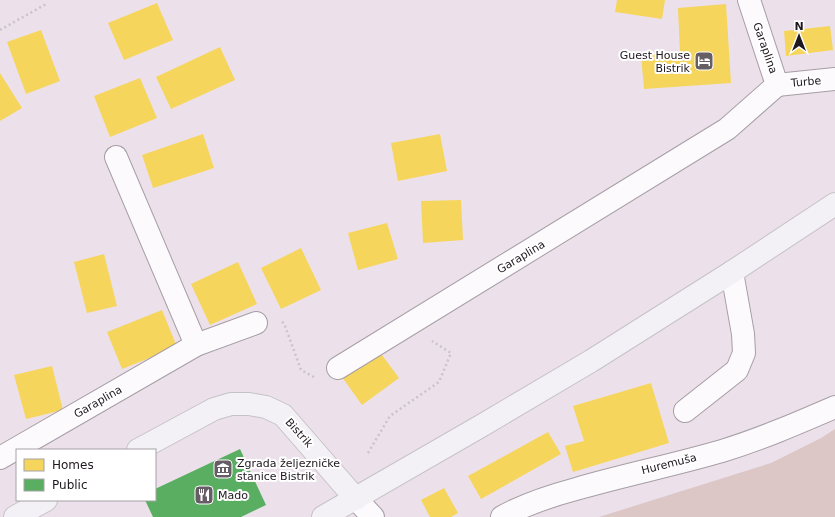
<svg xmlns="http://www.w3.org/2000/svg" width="835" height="517" font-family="'DejaVu Sans',sans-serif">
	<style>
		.green { fill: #dcc6c6 }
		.homes { fill: #f6d55c }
		.public { fill: #5aae61 }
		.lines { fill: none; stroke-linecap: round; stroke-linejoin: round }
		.minor-casing { stroke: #a69ea5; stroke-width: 24 }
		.major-casing { stroke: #c6c2c6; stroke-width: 24 }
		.path { stroke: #c8c4c7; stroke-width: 2.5; stroke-dasharray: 2 3; stroke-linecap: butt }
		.minor { stroke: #fcfafc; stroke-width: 22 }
		.major { stroke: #f4f1f6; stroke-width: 22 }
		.labels { text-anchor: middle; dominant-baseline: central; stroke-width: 4; stroke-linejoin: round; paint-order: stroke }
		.street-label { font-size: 11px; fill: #1e171d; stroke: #fff }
		.poi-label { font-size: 11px; fill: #1e171d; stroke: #fff; text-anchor: start }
	</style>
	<rect width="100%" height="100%" fill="#ece1ea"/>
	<!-- green -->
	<path class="green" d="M835,429V517H599L771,463L821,438Z"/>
	<!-- homes -->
	<g class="homes">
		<path d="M617,0H665L662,19L615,12Z"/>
		<path d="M157,3L173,40L124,60L108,23Z"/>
		<path d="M726,4L731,83L644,89L641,55L680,53L678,8Z"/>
		<path d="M830,26L833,50L786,56L784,31Z"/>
		<path d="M41,30L60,81L26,94L7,42Z"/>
		<path d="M220,47L235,80L171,109L156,77Z"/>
		<path d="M0,73L22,108L0,121Z"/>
		<path d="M140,78L157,118L110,137L94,96Z"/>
		<path d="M203,134L214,168L153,188L142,155Z"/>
		<path d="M440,134L447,171L398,181L391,143Z"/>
		<path d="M461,200L463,240L423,243L421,201Z"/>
		<path d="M387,223L398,259L358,270L348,233Z"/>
		<path d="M301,248L321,290L281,309L261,268Z"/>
		<path d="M104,254L117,306L87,313L74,262Z"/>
		<path d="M238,262L257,304L210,325L191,284Z"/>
		<path d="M162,310L177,347L122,369L107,332Z"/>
		<path d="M379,351L399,378L362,405L342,377Z"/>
		<path d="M52,366L63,410L26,419L14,375Z"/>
		<path d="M651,383L669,443L573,472L565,446L584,441L573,406Z"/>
		<path d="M548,432L561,454L481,499L468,476Z"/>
		<path d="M444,488L458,513L451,517H430L421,500Z"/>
	</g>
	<!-- public -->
	<path class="public" d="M240,449L266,505L241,517H153L145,500H155V489Z"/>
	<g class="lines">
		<!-- minor casing -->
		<g class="minor-casing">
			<g id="minor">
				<path d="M777,85L835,79"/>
				<path d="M116,157L196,345"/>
				<path d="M338,368L727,129L777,85L749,0"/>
				<path d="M685,411L737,370L744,353L743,334L732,272"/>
				<path d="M0,458L196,345L256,323"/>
				<path d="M356,499L373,517"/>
				<path d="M502,517C525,504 550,496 576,489C624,475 674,465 722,451C761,439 798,423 835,407"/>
			</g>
		</g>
		<!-- major casing -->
		<g class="major-casing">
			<g id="major">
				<path d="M138,450L214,409L231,404H249L266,407L283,415L356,499"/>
				<path d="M15,517L46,500"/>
				<path d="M323,517L481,426L591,361L732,272L835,204"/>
			</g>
		</g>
		<!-- path -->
		<g class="path">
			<path d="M0,30L48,3"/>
			<path d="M282,322L284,323L301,370L314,377"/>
			<path d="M368,453L390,416L439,382L451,353L432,341"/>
		</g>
		<!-- minor -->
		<use href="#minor" class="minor"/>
		<!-- major -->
		<use href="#major" class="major"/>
	</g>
	<!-- icons -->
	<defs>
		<g id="hotel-square" transform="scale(1)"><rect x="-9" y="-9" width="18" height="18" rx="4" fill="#665e65" stroke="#fff"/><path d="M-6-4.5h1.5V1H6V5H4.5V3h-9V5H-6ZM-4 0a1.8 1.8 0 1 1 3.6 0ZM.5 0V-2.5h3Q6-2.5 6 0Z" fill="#fff"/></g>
		<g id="museum-square" transform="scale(1)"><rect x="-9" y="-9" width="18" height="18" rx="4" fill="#665e65" stroke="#fff"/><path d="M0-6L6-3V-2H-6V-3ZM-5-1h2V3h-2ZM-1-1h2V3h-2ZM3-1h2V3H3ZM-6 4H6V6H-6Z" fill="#fff"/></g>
		<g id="restaurant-square" transform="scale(1)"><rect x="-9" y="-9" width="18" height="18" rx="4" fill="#665e65" stroke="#fff"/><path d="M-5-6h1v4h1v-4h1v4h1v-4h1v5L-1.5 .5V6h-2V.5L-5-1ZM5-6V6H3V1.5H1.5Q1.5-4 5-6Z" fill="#fff"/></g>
	</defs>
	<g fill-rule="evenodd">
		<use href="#hotel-square" x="704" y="61"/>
		<use href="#museum-square" x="223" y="469"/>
		<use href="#restaurant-square" x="204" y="495"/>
	</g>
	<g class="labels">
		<!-- street labels -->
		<g class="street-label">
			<text transform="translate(765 48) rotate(71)">Garaplina</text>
			<text transform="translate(806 82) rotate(-5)">Turbe</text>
			<text transform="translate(521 257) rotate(-31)">Garaplina</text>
			<text transform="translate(98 402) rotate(-30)">Garaplina</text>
			<text transform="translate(299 433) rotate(48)">Bistrik</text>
			<text transform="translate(669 464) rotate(-14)">Huremuša</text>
		</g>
		<!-- poi labels -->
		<g class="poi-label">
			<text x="690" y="55" text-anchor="end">Guest House<tspan x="690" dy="13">Bistrik</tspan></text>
			<text x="237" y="463">Zgrada željezničke<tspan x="237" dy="13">stanice Bistrik</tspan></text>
			<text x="218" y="495">Mado</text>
		</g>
	</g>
	<!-- legend -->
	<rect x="16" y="449" width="140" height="52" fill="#ffffff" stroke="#a5a2a5"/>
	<rect x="24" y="459" width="20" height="12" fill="#f6d55c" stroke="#a5a2a5"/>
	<text x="52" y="469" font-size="12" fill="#1e171d">Homes</text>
	<rect x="24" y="479" width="20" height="12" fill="#5aae61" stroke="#a5a2a5"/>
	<text x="52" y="489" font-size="12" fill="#1e171d">Public</text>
	<!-- north arrow -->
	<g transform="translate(799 36)" stroke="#ffffff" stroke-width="3" paint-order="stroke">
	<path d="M0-3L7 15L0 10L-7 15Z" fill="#1e171d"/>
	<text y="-6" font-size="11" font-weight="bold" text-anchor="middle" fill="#1e171d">N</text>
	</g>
</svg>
